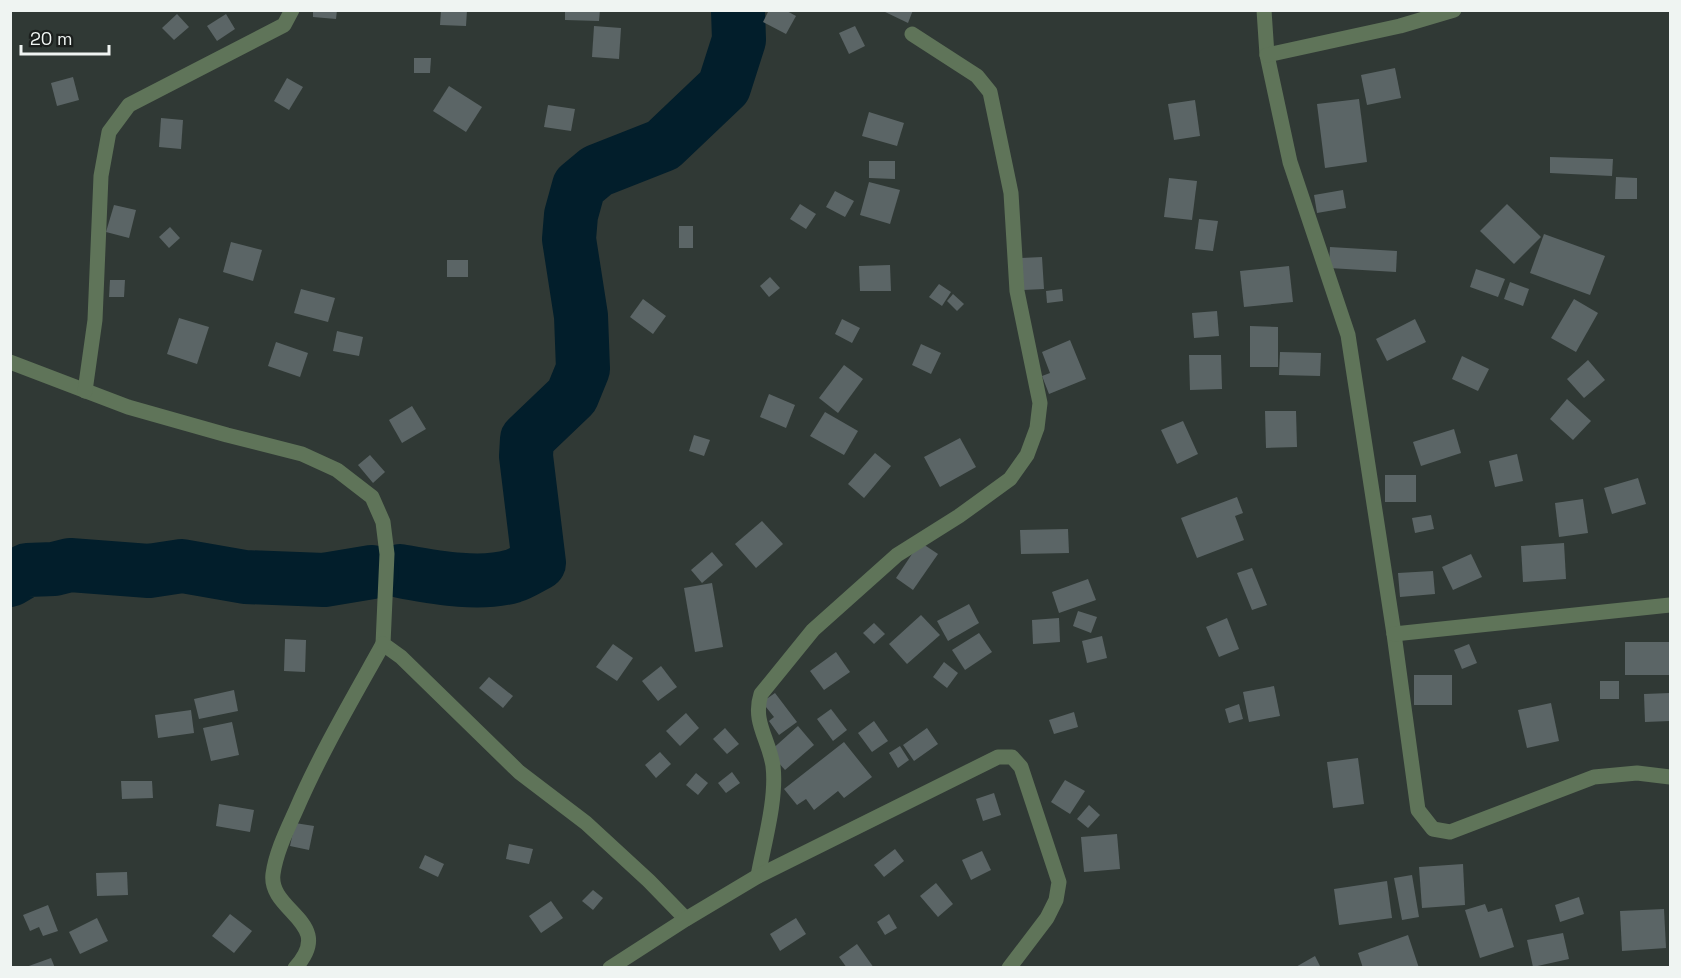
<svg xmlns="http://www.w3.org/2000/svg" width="1681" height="978" font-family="'Space Grotesk',sans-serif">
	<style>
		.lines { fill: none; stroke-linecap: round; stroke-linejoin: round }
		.river { stroke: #021e2b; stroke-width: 54 }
		.building { fill: #5b6566 }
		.street { stroke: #5f7459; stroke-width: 15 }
	</style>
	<rect width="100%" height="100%" fill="#303935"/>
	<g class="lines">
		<!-- river -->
		<g class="river">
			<path d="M400,571C434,577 479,586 513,576C522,573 531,567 539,563L526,456L527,439L572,396L583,369L581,316L569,239L571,215L579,186L597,171L663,145L724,87L739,40L738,10"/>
			<path d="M10,580L27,570L54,569L70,565L149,571L182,566L245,577L324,580L372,572"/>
		</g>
	</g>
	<!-- building -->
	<g class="building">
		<path d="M313,10H337L336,19L313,17Z"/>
		<path d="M441,10H467L466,26L440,25Z"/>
		<path d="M565,10H600L599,21L565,20Z"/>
		<path d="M769,10H785L796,16L786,34L763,22Z"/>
		<path d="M881,10H913L908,23Z"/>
		<path d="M177,14L189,27L174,40L162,28Z"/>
		<path d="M226,14L235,29L217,41L207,26Z"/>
		<path d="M594,26L621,28L619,59L592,57Z"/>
		<path d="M855,26L865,46L849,54L839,33Z"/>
		<path d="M414,58H431L430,73H414Z"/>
		<path d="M1395,68L1401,98L1367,105L1361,75Z"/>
		<path d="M73,77L79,100L57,106L51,83Z"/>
		<path d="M287,78L303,87L289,110L274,101Z"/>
		<path d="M449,86L482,107L466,132L433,111Z"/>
		<path d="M1359,99L1367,162L1325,168L1317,104Z"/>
		<path d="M1195,100L1200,136L1174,140L1168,104Z"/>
		<path d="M548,105L575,109L571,131L544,127Z"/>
		<path d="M869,112L904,123L897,146L862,136Z"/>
		<path d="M161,118L183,120L181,149L159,147Z"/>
		<path d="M1550,157L1613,159L1612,176L1550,173Z"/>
		<path d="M869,161H895V179L869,178Z"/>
		<path d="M1616,177L1637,178V199H1615Z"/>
		<path d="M1169,178L1197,181L1192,220L1164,217Z"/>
		<path d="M869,182L900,190L890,224L860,215Z"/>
		<path d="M1343,190L1346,208L1317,213L1314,195Z"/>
		<path d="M835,191L854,201L845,217L826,207Z"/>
		<path d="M800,204L816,214L806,229L790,219Z"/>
		<path d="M1507,204L1541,237L1514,264L1480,231Z"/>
		<path d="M114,205L136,210L129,238L106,232Z"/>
		<path d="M1199,219L1218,221L1213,251L1195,249Z"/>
		<rect x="679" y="226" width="14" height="22"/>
		<path d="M170,227L180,238L169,248L159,237Z"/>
		<path d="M1544,234L1605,256L1590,295L1530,273Z"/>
		<path d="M231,242L262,250L253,281L223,272Z"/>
		<path d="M1330,247L1397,251L1396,272L1329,268Z"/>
		<path d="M1042,257L1044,289L1023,290L1021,258Z"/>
		<rect x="447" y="260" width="21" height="17"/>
		<path d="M890,265L891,291H860L859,266Z"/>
		<path d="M1289,266L1293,302L1244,307L1240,271Z"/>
		<path d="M1476,269L1505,279L1498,297L1470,287Z"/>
		<path d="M770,277L780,288L769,297L760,286Z"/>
		<path d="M110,280H125L124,297H109Z"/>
		<path d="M1510,282L1529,289L1523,306L1504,299Z"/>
		<path d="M939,284L951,292L942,306L929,297Z"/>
		<path d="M301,289L335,298L328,322L294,313Z"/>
		<path d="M1062,289L1063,301L1047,303L1046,291Z"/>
		<path d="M953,294L964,304L957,311L947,301Z"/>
		<path d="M643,299L666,316L653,334L630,317Z"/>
		<path d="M1574,299L1598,313L1576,352L1551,338Z"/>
		<path d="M1217,311L1219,336L1194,338L1192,313Z"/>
		<path d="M179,318L209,327L197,364L167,354Z"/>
		<path d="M842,319L860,328L852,343L835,334Z"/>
		<path d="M1415,319L1426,342L1387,361L1376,339Z"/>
		<path d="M1250,326L1278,327V367H1250Z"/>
		<path d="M337,331L363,337L359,356L333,351Z"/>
		<path d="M1070,340L1086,379L1049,394L1042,376L1050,373L1042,352Z"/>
		<path d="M276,342L308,353L300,377L268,366Z"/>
		<path d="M921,344L941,353L931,374L912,365Z"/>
		<path d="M1280,352L1321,353L1320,376L1279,375Z"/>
		<path d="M1189,355H1221L1222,389L1190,390Z"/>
		<path d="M1462,356L1489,369L1478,391L1452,379Z"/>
		<path d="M1588,360L1605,380L1584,398L1567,379Z"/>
		<path d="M844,365L863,379L838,413L819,398Z"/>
		<path d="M769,394L795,405L786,428L760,417Z"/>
		<path d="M1567,399L1591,421L1573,440L1550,419Z"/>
		<path d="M412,406L426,429L402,443L389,420Z"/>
		<path d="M1265,411H1296L1297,447L1266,448Z"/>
		<path d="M825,412L858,431L844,455L810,436Z"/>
		<path d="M1183,421L1198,454L1177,464L1161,430Z"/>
		<path d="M1454,429L1461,453L1421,466L1413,442Z"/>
		<path d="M694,435L710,440L704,456L689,451Z"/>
		<path d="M960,438L976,467L940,487L924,457Z"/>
		<path d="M875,453L891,466L864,498L848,484Z"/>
		<path d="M1517,454L1523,481L1495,487L1489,461Z"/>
		<path d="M370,455L385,472L373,483L358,465Z"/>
		<rect x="1385" y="475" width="31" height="27"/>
		<path d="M1638,478L1646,504L1612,514L1604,488Z"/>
		<path d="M1237,497L1243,513L1235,516L1244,540L1197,558L1181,518Z"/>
		<path d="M1583,499L1588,533L1559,537L1555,503Z"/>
		<path d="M1431,515L1434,529L1415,533L1412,518Z"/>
		<path d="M762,521L783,544L756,568L735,544Z"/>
		<path d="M1068,529L1069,553L1021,554L1020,530Z"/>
		<path d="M920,542L938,554L913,590L896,578Z"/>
		<path d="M1564,543L1566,579L1523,582L1521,546Z"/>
		<path d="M712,552L723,565L702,583L691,570Z"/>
		<path d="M1471,554L1482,577L1453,590L1442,567Z"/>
		<path d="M1252,568L1267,605L1252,610L1237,573Z"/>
		<path d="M1433,571L1435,594L1400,597L1398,573Z"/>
		<path d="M1088,579L1096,600L1059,613L1052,592Z"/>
		<path d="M712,583L723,647L695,652L684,588Z"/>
		<path d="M969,604L979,623L948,641L937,621Z"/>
		<path d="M1078,611L1097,617L1091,633L1073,626Z"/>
		<path d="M921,615L940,635L907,664L889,644Z"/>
		<path d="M1059,618L1060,642L1033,644L1032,620Z"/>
		<path d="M1227,618L1239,649L1219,657L1206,627Z"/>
		<path d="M874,623L885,634L874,644L863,633Z"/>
		<path d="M979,633L992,652L965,670L952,650Z"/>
		<path d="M1102,636L1107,658L1087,663L1082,641Z"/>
		<path d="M285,639L306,640L305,672L284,671Z"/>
		<rect x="1625" y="642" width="45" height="33"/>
		<path d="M613,644L633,658L617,681L596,667Z"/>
		<path d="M1469,644L1477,663L1462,669L1454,650Z"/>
		<path d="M836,652L850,672L824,690L810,671Z"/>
		<path d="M944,662L958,673L947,688L933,677Z"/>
		<path d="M661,666L677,687L658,701L642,681Z"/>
		<rect x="1414" y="675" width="38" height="30"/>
		<path d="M489,677L513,696L503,708L479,688Z"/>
		<rect x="1600" y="681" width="19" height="18"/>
		<path d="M1274,686L1280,716L1249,722L1243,692Z"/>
		<path d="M234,690L238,711L199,719L194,699Z"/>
		<path d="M775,693L797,722L779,735L769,721L774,717L762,702Z"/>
		<path d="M1670,693V721L1645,722L1644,694Z"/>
		<path d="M1551,703L1559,741L1527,748L1518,710Z"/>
		<path d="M1239,704L1243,719L1229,723L1225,709Z"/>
		<path d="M831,709L847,730L833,741L817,719Z"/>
		<path d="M191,710L194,733L158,738L155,715Z"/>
		<path d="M1074,712L1078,727L1054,734L1049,720Z"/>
		<path d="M686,713L699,728L680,746L666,731Z"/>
		<path d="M874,721L888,741L872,752L858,733Z"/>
		<path d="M232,722L239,755L211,761L203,728Z"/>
		<path d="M798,726L814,745L785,770L769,752Z"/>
		<path d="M725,728L739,744L727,754L713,739Z"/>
		<path d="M927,728L938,744L914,761L903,745Z"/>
		<path d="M844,742L872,777L844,798L838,791L814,810L806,799L797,805L784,789Z"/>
		<path d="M900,746L909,760L898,768L889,753Z"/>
		<path d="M660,752L671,764L656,778L645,765Z"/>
		<path d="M1358,758L1364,804L1333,808L1327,762Z"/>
		<path d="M732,772L740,783L726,793L718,783Z"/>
		<path d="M696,773L708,783L698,795L686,785Z"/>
		<path d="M1065,780L1085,791L1070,814L1051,802Z"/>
		<path d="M121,781H152L153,798L122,799Z"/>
		<path d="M994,793L1001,815L983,821L976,799Z"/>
		<path d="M219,804L254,810L250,832L216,826Z"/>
		<path d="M1089,805L1100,815L1088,828L1077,819Z"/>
		<path d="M295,823L314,826L309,850L290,846Z"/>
		<path d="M1117,834L1120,869L1084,872L1081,837Z"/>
		<path d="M509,844L533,849L529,864L506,859Z"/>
		<path d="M895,849L904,861L884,877L874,865Z"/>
		<path d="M982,851L991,870L971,880L962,860Z"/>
		<path d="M425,855L444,864L438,877L419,868Z"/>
		<path d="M1463,864L1465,905L1422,908L1419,867Z"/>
		<path d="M127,872L128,895L97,896L96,873Z"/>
		<path d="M1412,875L1419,917L1402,920L1394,878Z"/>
		<path d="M1387,881L1392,918L1339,925L1334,889Z"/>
		<path d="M936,883L953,904L938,917L920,896Z"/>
		<path d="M593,890L603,898L593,910L582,901Z"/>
		<path d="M1579,897L1584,914L1560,922L1555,905Z"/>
		<path d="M551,901L563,918L541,933L529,916Z"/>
		<path d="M1485,904L1488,912L1502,908L1514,947L1480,958L1465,910Z"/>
		<path d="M48,905L58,931L43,936L39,927L30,931L23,915Z"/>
		<path d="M1664,909L1666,948L1622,951L1620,911Z"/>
		<path d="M230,914L252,931L234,953L212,936Z"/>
		<path d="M889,914L897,928L885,935L877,922Z"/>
		<path d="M97,918L108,941L80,954L69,932Z"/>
		<path d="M796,918L806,934L780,951L770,934Z"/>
		<path d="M1563,933L1569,959L1533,967L1527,940Z"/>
		<path d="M1408,935L1419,968H1363L1358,953Z"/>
		<path d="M857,944L874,968H847L839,957Z"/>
		<path d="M1315,956L1321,968H1294Z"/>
		<path d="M51,958L55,968H26V967Z"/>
	</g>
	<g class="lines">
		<!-- street -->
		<g class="street">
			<path d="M1264,10L1267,55L1290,162L1348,335L1394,634L1418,810L1433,829L1450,832L1594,777L1637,773L1670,777"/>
			<path d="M1267,55L1400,26L1454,10"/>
			<path d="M10,362L128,407L227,435L302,454L337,470L372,497L383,522L387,554L383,644L401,657L519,772L586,823L649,881L686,919"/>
			<path d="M85,391L95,320L101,176L109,132L129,105L284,25L292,10"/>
			<path d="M1394,634L1670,605"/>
			<path d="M758,876C764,843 777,799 773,766C769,739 752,722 761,694L813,630L897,555L959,516L1010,479L1027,455L1037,428L1040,403L1017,291L1011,193L990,92L977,76L912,34"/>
			<path d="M295,968C337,922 268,912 273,874C276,852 287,830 296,810C321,752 353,698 383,644"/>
			<path d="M610,968L686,919L758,876L998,757H1012L1021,767L1059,882L1056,900L1047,918L1009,968"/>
		</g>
	</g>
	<!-- border -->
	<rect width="1681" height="978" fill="none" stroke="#eff4f2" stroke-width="24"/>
	<!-- scale -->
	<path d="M21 45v9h88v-9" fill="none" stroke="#eff4f2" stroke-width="3"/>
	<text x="30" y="45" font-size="18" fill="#eff4f2" stroke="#1b1f1d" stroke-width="4.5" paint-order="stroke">20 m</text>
</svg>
